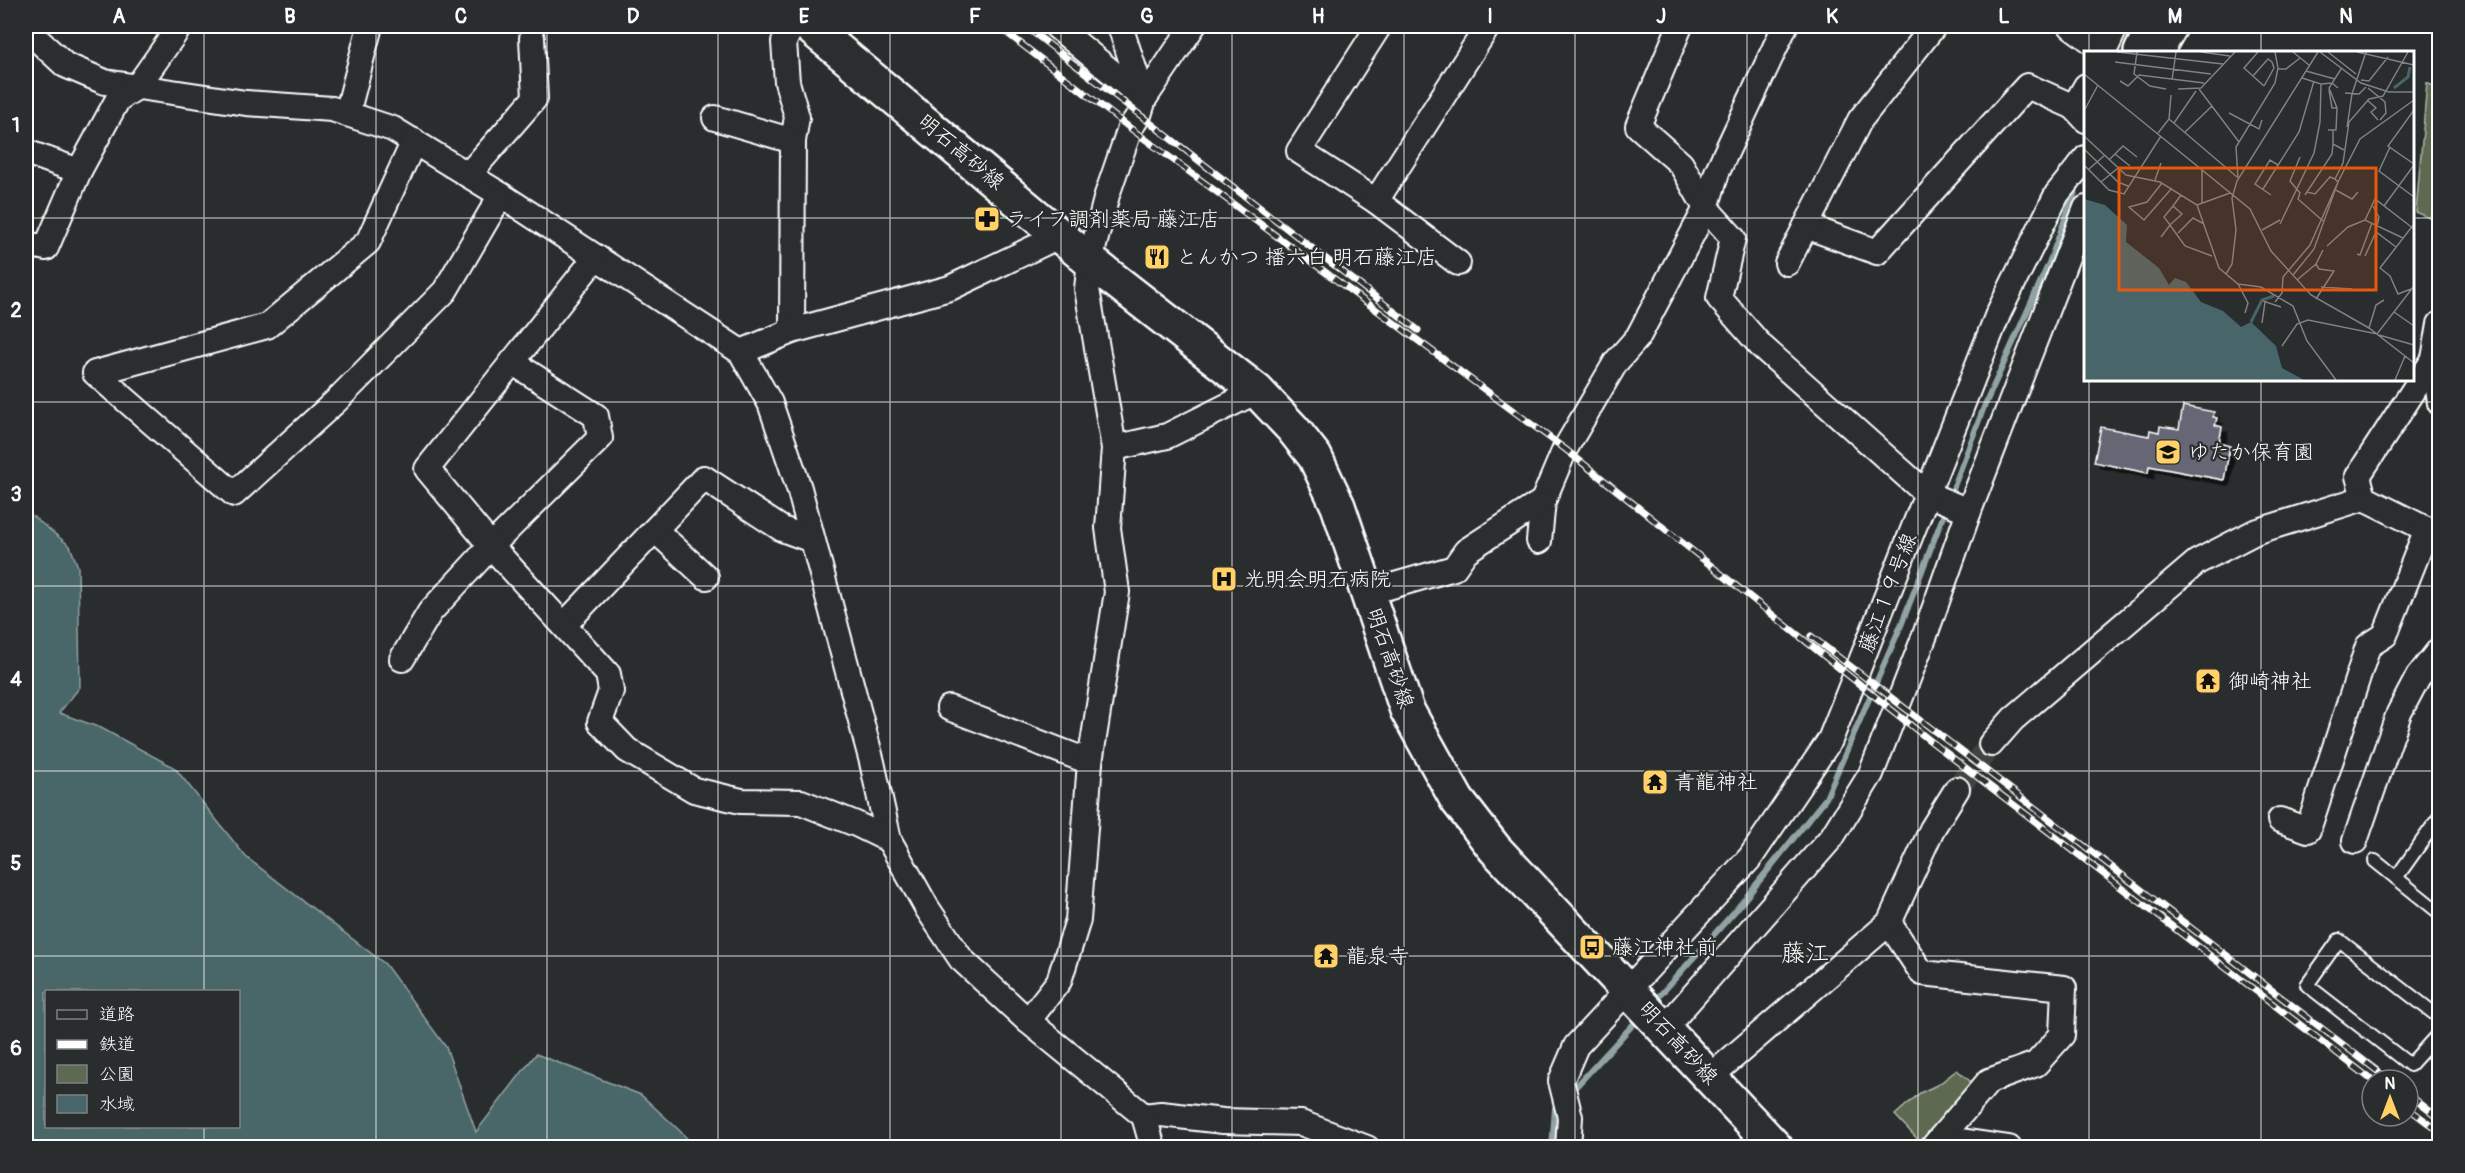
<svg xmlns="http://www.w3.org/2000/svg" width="2465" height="1173" font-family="Pangolin,'Klee One',sans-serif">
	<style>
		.green { fill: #5d6a51; stroke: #aeb4a8; stroke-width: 1.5 }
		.water { fill: #486669; stroke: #91a3a5; stroke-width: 1.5; fill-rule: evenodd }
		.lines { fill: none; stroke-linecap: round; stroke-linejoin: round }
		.stream { stroke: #91a3a5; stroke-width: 6 }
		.building { fill: #666675; stroke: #fff; stroke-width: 1.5; filter: url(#shadow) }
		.street-tunnel { stroke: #3f4243; stroke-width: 24; stroke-dasharray: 24 12; stroke-linecap: butt }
		.lane-casing { stroke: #fff; stroke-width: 16 }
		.street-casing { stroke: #fff; stroke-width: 28 }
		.secondary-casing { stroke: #fff; stroke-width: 38 }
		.lane { stroke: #2a2d2e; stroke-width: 12 }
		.street { stroke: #2a2d2e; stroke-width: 24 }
		.secondary { stroke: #2a2d2e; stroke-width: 33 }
		.rail-casing { stroke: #fff; stroke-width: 7 }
		.rail { stroke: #2a2d2e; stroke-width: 4.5; stroke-dasharray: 14; stroke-linecap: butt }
		.grid { fill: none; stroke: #fff; stroke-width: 1.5; stroke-opacity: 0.55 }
		.labels { text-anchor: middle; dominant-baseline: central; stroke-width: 4.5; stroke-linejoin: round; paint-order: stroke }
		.street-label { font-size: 21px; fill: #fff; stroke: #2a2d2e }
		.poi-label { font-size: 21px; fill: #fff; stroke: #2a2d2e; text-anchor: start }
		.quarter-label { font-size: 24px; fill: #fff; stroke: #2a2d2e }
		.inset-river { fill: none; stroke: #486669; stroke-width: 3 }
		.inset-road { fill: none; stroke: #7f8182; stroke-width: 1.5 }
		.view { fill: #e8590c; fill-opacity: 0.15; stroke: #e8590c; stroke-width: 3 }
		.inset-edge { fill: none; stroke: #fff; stroke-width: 3 }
		.neatline { fill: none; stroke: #fff; stroke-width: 2 }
		.grid-label { font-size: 20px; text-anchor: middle; font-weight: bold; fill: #fff }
	</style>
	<defs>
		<filter id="shadow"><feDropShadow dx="5.5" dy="5.5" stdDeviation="0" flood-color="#0009"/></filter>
	</defs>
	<rect width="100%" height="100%" fill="#2a2d2e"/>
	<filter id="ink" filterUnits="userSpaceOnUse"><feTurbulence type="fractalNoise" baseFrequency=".0167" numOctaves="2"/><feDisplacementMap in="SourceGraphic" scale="12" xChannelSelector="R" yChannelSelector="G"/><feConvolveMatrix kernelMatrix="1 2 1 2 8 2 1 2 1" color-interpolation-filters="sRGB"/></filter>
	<g filter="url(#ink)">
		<!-- green -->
		<g class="green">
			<path d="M2427,83L2439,89V222L2416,212Z"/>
			<path d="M1957,1070L1977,1087L1922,1144L1895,1115L1920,1093L1939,1084Z"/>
		</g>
		<!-- water -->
		<path class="water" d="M26,511L70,546L78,567L80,687L59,713L101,728L175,768L246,857L385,964L446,1047L476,1132L536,1054L641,1095L679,1130L695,1147H26ZM46,992H238V1126H46Z"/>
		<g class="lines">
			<!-- stream -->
			<g class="stream">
				<path d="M1950,497L1984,407L2049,263L2079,181"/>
				<path d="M1653,1003L1735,911L1826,798L1902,623L1947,506"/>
				<path d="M1570,1093L1640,1017"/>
				<path d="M1552,1148L1555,1108L1560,1102"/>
			</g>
		</g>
		<!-- building -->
		<path class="building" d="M2183,406L2214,412L2213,417L2217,418L2215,425L2222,427L2219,443L2230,446L2224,480L2149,466L2148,473L2094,462L2101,427L2149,436L2150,430L2159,432L2160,426L2179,429Z"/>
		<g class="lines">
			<!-- street-tunnel -->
			<path class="street-tunnel" d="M1957,789L1991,744"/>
			<!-- lane casing -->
			<g class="lane-casing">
				<g id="lane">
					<path d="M2375,861L2440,913"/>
					<path d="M2396,878L2440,816"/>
					<path d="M2440,1018L2339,940L2307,985L2410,1065L2440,1032"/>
				</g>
			</g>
			<!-- street casing -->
			<g class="street-casing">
				<g id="street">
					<path d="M792,26L784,42L787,82L797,117L793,141L792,331"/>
					<path d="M1056,26L1144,99"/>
					<path d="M1120,26L1144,99"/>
					<path d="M1379,26L1299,151L1376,201L1458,263"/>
					<path d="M1680,26L1638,126L1681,164L1706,208L1733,238L1719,298L1761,346L1927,494L1969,511"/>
					<path d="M2071,26L2105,51"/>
					<path d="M26,29L65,65L105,82L246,103L332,109L393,129L501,195L741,352L770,403L799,488L872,762L889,840L927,908L961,959L1028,1021L1144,1116L1161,1114L1223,1121L1301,1123L1367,1148"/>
					<path d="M2104,52L2116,26"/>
					<path d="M2154,52L2165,45L2176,26"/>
					<path d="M2086,86L2074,107L2086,120"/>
					<path d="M347,114L370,26"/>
					<path d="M715,118L793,141"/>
					<path d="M414,141L368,242L267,326L95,373L234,494L336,401L445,291L501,195"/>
					<path d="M26,152L79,171"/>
					<path d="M468,175L535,98L532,38"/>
					<path d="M1376,201L1488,26"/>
					<path d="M1806,226L1877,252L2027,86L2074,107"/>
					<path d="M26,244L46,248L79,171L118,99L137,87L180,26"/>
					<path d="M1787,263L1860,120L1934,26"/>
					<path d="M2440,324L2434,359L2440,403"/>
					<path d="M741,352L792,331L950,288L1061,235"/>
					<path d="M512,362L596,416L600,438L491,546L427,469L596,257"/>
					<path d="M1114,448L1167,436L1257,391"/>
					<path d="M2364,498L2358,476L2434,359"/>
					<path d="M655,530L706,577"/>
					<path d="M1539,541L1543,501L1565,449L1616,362L1638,337L1706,208L1717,172L1785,26"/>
					<path d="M1367,593L1454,568L1466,551L1543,501"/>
					<path d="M565,624L704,478L782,529L812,540"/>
					<path d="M402,659L430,612L491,546L608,674L611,691L600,722L627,750L694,790L741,801L801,802L856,824L889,840"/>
					<path d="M949,708L1090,762"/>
					<path d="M1991,744L2013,719L2197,562L2255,532L2364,498L2440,536"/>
					<path d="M2280,820L2308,830L2368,646L2385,635L2427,529"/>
					<path d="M2355,841L2399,713L2418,677L2440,649"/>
					<path d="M1889,923L1922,973L2064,988L2062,1035L2036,1064L1989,1081L1932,1148"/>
					<path d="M1028,1021L1059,981L1078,920L1090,762L1117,592L1108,528L1114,448L1087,289L1090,261L1107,195L1130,128L1139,115L1144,99L1193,26"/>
					<path d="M1664,1029L1832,837L1871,774L1925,635L1969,511L2086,208"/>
					<path d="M1710,1077L1889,923L1932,829L1957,789"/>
					<path d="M1144,1116L1153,1148"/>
					<path d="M1941,1138L2009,1148"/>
					<path d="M1568,1148L1570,1117L1561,1081L1576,1046L1750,858L1830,740L1998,314L2057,194L2086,158"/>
				</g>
			</g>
			<!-- secondary casing -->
			<g class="secondary-casing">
				<g id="secondary">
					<path d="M809,26L1090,261L1257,391L1293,429L1315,457L1338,506L1407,710L1457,800L1495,849L1776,1148"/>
					<path d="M2141,52L2154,26"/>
				</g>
			</g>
			<!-- lane -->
			<use href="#lane" class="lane"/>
			<!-- street -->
			<use href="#street" class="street"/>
			<!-- secondary -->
			<use href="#secondary" class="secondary"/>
			<!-- rail casing -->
			<g class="rail-casing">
				<g id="rail">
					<path d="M998,26L1130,128L1565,449L1928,739L2372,1080"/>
					<path d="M1025,26L1418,330"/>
					<path d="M1811,636L2389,1080"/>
					<path d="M2408,1094L2440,1119"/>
					<path d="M2408,1108L2440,1132"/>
				</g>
			</g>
			<!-- rail -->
			<use href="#rail" class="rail"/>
		</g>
	</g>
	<!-- grid -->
	<path class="grid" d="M204,26V992M376,26V1148M547,26V1148M718,26V1148M890,26V1148M1061,26V1148M1232,26V1148M1404,26V1148M1575,26V1148M1747,26V1148M1918,26V1148M2089,26V52M2261,26V52M26,218H2086M2412,218H2440M2089,380V1148M2261,380V1148M26,402H2440M26,586H2440M26,771H2440M26,956H2440M204,1126V1148"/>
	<!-- icons -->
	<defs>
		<g id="pharmacy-square" transform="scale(1.35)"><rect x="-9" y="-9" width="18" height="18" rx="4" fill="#ffd166" stroke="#2a2d2e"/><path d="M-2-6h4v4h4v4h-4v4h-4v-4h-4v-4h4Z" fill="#111"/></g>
		<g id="restaurant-square" transform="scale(1.35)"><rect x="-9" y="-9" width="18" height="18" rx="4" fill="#ffd166" stroke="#2a2d2e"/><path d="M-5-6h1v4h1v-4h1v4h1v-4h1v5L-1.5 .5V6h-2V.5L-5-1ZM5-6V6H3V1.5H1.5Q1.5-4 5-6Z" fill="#111"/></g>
		<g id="school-square" transform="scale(1.35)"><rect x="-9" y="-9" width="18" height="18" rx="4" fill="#ffd166" stroke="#2a2d2e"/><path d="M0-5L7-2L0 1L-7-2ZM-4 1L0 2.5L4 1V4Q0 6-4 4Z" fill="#111"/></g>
		<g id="hospital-square" transform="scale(1.35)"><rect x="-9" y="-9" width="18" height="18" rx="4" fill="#ffd166" stroke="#2a2d2e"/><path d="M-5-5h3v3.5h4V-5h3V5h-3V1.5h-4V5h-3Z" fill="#111"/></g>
		<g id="temple-square" transform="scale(1.35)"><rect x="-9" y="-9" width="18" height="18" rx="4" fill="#ffd166" stroke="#2a2d2e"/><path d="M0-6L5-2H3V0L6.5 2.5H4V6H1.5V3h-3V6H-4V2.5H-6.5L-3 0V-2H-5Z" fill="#111"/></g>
		<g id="bus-square" transform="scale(1.35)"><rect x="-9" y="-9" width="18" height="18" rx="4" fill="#ffd166" stroke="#2a2d2e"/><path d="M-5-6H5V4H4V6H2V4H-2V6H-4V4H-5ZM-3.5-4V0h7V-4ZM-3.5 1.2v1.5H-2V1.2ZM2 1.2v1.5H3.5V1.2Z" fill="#111"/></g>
	</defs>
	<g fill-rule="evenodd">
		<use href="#pharmacy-square" x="987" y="219"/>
		<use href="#restaurant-square" x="1157" y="257"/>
		<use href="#school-square" x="2168" y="452"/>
		<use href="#hospital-square" x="1224" y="579"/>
		<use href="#temple-square" x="2208" y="681"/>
		<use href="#temple-square" x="1655" y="782"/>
		<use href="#bus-square" x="1592" y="947"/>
		<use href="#temple-square" x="1326" y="956"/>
	</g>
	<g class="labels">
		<!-- street labels -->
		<g class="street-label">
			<text transform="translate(961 152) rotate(40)">明石高砂線</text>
			<text transform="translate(1888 593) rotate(-69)">藤江１９号線</text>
			<text transform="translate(1390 658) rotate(71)">明石高砂線</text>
			<text transform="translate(1678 1043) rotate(47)">明石高砂線</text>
		</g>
		<!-- poi labels -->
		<g class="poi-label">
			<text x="1006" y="219">ライフ調剤薬局 藤江店</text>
			<text x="1176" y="257">とんかつ 播六白 明石藤江店</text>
			<text x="2188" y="452">ゆたか保育園</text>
			<text x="1244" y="579">光明会明石病院</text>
			<text x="2228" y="681">御崎神社</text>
			<text x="1674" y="782">青龍神社</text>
			<text x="1612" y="947">藤江神社前</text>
			<text x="1346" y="956">龍泉寺</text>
		</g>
		<!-- quarter labels -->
		<g class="quarter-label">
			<text x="1805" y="953">藤江</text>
		</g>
	</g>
	<!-- overview -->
	<g transform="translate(2084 51)">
		<rect width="330" height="330" fill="#2a2d2e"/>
		<path d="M0,148L21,154L43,174L42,191L75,217L85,234L91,227L102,231L117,251L139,260L157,276L167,271L192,295L198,317L220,329H0Z" fill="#486669"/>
		<path class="inset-river" d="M310,37L324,26L326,16M167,271L178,249L190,245"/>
		<path class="inset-road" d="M33,1L139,13M53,1L50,23L66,35L82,38M117,1L146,5M174,1L160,17L180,35M209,1L225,14M236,1L277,32L305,41H330M244,1L272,23M273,1L330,14M31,11L127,23M194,18H202L216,7M222,20L251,28M0,23L166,158L187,200L227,244L285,277L330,312M169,25L184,8L188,11L190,17L180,35M88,29L92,1M277,29L285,30L304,6M36,30L44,35L55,24L120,32M237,33L248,32L254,37M284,37L301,51L302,62L296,69M94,38L117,37L151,1M115,38L155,91M245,39L248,57H253M261,42L275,43L282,36M283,49L292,57L287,61L294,69M330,59L304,95L330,113M0,60L14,34M145,62L175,78L178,69M85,68L153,126M90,72L112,40M263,76L268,43L282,1M244,79H252L253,57L245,37L257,18M249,79V93L260,99M101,81L128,55M74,82L85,68L87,44M0,85L42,124L76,131L113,154L135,217L154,233L177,236L209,255L223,290L252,329M306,96L295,120L330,146M0,98L34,131L44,135M31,103L46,115M216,106L206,130L216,142L214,148L239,170M25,109L39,95L53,106M0,114L25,139L40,143L77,85M5,118L21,104M154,127L152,96L191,32L194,17L191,1M71,129L77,112M17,131L34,117M78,132L63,151L45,156L60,169L88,137M179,138L215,81L230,30M250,138L268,148L274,141M223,141L231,143L246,126L251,128M187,144L171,133L186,109L194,114M221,144L248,103L249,93M118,152V119M113,154L146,142M89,155L98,163L86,174L80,166L89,155L97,144M289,155L295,166L293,175M300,155L330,114M281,169L291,148L330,178M196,173L230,102L236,71L237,33L218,27M178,179L196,169M94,182L109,167L120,173M77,186L86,174L101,195L128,205M243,195L264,176L281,169L319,187M273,203L276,204L288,172M281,205L292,181L312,196M142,223L148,213L152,179L148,147L153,130L234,1M209,224L230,198L254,131L276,88L330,49M213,229L232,213L239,199M154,233L164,252L161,262M237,236L268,238M327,238L314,243L306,225L296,217L330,173M232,248L250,220L235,218L232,213M179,250L197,256M191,251L198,242L199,226L226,194L254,131L251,128L259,112L265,71L285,48L299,45L324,1M310,261L330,275M178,272L181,251M285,277L292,254L300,249M295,284L330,294M198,295L213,273L224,269L293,283L330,235M311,329L321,305"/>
		<path class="view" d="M35,117H292V239H35Z"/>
		<rect width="330" height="330" class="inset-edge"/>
	</g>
	<!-- margin -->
	<rect width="2465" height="1173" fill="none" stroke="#2a2d2e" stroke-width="66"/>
	<!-- legend -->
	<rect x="45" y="990" width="195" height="138" fill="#2a2d2e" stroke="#7f8182" stroke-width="1.5"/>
	<rect x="57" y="1010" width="30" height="9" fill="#2a2d2e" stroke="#7f8182" stroke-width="1.5"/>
	<text x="99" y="1020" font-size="18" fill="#ffffff">道路</text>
	<rect x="57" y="1040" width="30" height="9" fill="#ffffff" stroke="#7f8182" stroke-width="1.5"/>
	<text x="99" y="1050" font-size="18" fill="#ffffff">鉄道</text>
	<rect x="57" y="1065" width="30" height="18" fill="#5d6a51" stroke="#7f8182" stroke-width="1.5"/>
	<text x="99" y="1080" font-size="18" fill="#ffffff">公園</text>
	<rect x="57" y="1095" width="30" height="18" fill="#486669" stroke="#7f8182" stroke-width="1.5"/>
	<text x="99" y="1110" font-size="18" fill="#ffffff">水域</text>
	<!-- north arrow -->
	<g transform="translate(2390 1098)"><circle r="28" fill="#2a2d2e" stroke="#7f8182" stroke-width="1.5"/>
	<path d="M0-4.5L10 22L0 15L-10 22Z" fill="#ffd166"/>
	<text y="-9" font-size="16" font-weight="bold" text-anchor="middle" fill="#ffffff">N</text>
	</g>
	<rect x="33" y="33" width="2399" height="1107" class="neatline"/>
	<g class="grid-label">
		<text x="119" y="23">A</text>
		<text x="290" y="23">B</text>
		<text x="461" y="23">C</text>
		<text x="633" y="23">D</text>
		<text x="804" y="23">E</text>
		<text x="975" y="23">F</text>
		<text x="1147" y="23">G</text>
		<text x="1318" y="23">H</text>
		<text x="1490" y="23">I</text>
		<text x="1661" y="23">J</text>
		<text x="1832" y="23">K</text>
		<text x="2004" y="23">L</text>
		<text x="2175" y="23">M</text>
		<text x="2346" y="23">N</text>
		<text x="16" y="132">1</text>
		<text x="16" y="317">2</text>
		<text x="16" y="501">3</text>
		<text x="16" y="686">4</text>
		<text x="16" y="870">5</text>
		<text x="16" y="1055">6</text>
	</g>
</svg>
